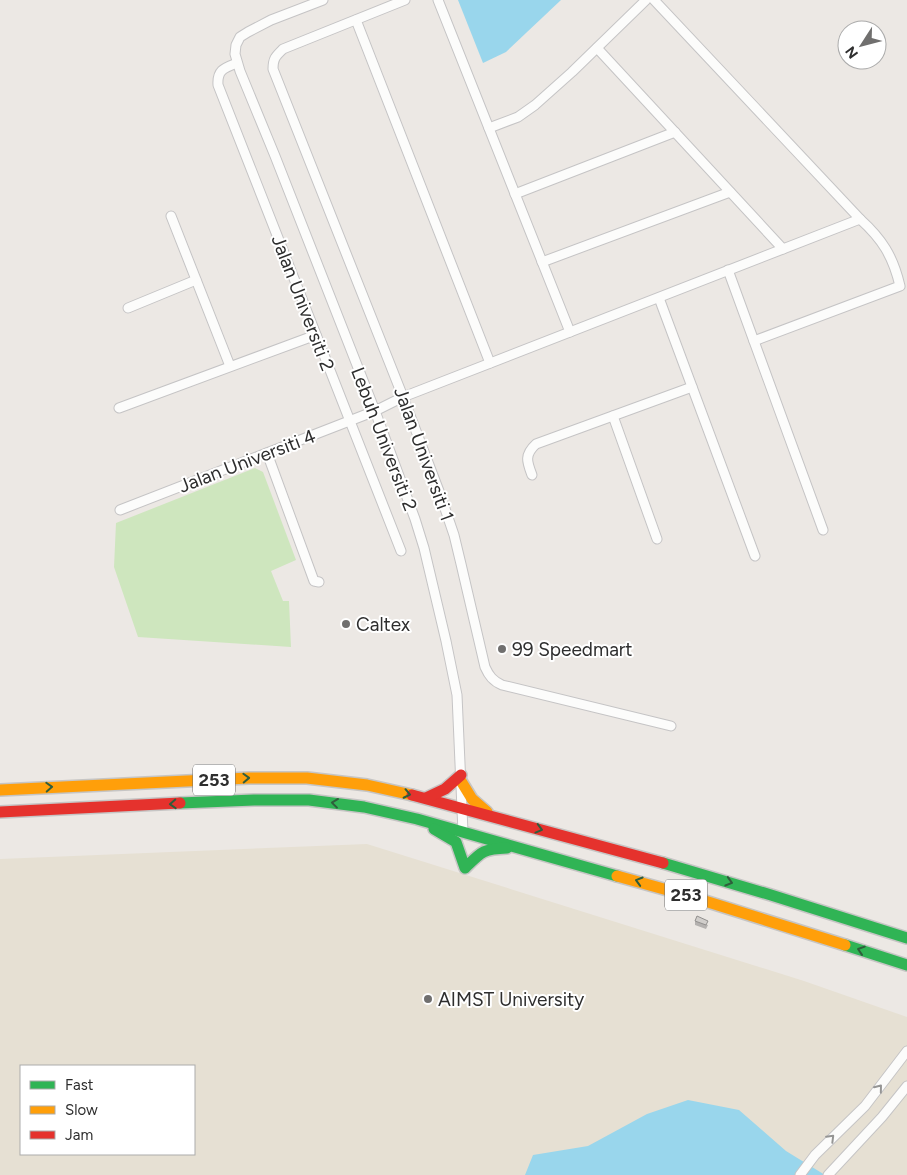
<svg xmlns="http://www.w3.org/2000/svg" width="907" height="1175" font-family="Figtree,sans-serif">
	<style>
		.education { fill: #e6e0d3; fill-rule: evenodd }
		.green { fill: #cee6be }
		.water { fill: #99d6ec }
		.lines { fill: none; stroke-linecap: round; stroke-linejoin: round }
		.street-casing { stroke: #c5c4c5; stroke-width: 11 }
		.fast-casing { stroke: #c6c5c4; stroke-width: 14 }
		.slow-casing { stroke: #c6c5c4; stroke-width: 14 }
		.jam-casing { stroke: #c6c5c4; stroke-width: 14 }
		.street { stroke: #fcfcfb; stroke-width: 9 }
		.fast { stroke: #30b455; stroke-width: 11 }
		.slow { stroke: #ff9f0a; stroke-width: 11 }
		.jam { stroke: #e5322d; stroke-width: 11 }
		.wall { fill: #b4b1af }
		.building { fill: #d1cecb; stroke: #92908e }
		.oneway { stroke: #2f5d3c }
		.oneway2 { stroke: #959594 }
		.poi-dot { fill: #706f6e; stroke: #fff; stroke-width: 2 }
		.labels { text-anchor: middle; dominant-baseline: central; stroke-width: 4; stroke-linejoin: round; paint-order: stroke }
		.shield { fill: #fff; stroke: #6d6d6d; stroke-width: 1 }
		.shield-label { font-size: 18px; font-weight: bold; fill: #2e2e2e }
		.street-label { font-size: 19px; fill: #2e2e2e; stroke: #fff }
		.poi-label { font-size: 19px; fill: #2e2e2e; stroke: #fff; text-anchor: start }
	</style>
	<rect width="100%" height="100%" fill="#ece8e4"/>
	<!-- education -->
	<path class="education" d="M367,844L804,981L907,1017V1175H0V859ZM21,1066H194V1154H21Z"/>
	<!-- green -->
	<path class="green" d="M255,468L263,472L296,560L271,571L283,601H289L291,647L138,637L114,567L116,523Z"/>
	<!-- water -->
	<g class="water">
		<path d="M458,0H561L506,52L483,63Z"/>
		<path d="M688,1100L739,1110L786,1151L825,1175H525L533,1155L588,1146L647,1114Z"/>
	</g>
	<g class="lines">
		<!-- street casing -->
		<g class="street-casing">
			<g id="street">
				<path d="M323,0L271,20L248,32L240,37L236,45L235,54L240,71L275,156L375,411L415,519L424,548L446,641L457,695L463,832"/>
				<path d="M405,0L283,49C276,56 273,58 273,69L403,397L439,491L454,535L461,564L485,667C489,676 493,681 502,685L671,726"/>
				<path d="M438,0L570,332"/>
				<path d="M654,0L860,219C882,239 893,256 900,286L754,341"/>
				<path d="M356,20L490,363"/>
				<path d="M597,48L783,249"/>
				<path d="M237,63C224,68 217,70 218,85L401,551"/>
				<path d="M489,128L518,117L535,105L572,72L646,0"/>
				<path d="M515,194L675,132"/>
				<path d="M171,216L230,366"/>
				<path d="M542,262L730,192"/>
				<path d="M728,270L823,530"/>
				<path d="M659,298L755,556"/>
				<path d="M128,308L196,280"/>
				<path d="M119,408L316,335"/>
				<path d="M613,416L657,539"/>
				<path d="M267,453L314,581L319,582"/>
				<path d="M532,475C527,462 524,455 536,444L692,387"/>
				<path d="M120,510L375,411L403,397L860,219"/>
				<path d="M800,1175L815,1155L865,1106L907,1051"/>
				<path d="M828,1175L882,1117L907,1086"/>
			</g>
		</g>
		<!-- fast casing -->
		<g class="fast-casing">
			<g id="fast">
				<path d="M180,803L254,800H309L364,807L417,819L617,876"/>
				<path d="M434,829L456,842L465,868C482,851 483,849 507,848"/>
				<path d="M663,863L771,895L907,938"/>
				<path d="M845,945L907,965"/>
			</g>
		</g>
		<!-- slow casing -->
		<g class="slow-casing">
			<g id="slow">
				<path d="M461,781L472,799L487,812"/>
				<path d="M0,790L249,778H307L367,785L412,795"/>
				<path d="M617,876L689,896L845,945"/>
			</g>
		</g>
		<!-- jam casing -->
		<g class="jam-casing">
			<g id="jam">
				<path d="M412,795L663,863"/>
				<path d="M426,798L445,789L461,775"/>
				<path d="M0,812L180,803"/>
			</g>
		</g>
		<!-- street -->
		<use href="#street" class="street"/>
		<!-- fast -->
		<use href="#fast" class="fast"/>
		<!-- slow -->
		<use href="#slow" class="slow"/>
		<!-- jam -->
		<use href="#jam" class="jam"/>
	</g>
	<!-- wall -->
	<path class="wall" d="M695,921L708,925L706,929L695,925Z"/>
	<!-- building -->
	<path class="building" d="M697,916L708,921L706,925L695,921Z"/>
	<!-- one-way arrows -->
	<defs><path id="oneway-chevron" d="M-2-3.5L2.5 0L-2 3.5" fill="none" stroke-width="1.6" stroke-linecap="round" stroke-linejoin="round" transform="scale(1.25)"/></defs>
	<g class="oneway">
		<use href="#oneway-chevron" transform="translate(246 778) rotate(-2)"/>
		<use href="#oneway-chevron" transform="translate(49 787) rotate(-3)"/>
		<use href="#oneway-chevron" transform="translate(407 794) rotate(12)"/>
		<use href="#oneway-chevron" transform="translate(335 803) rotate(-173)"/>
		<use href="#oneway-chevron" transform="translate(173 804) rotate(177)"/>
		<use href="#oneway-chevron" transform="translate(539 829) rotate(15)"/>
		<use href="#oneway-chevron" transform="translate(639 881) rotate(-164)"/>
		<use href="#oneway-chevron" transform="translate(729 882) rotate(16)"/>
		<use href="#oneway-chevron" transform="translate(861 950) rotate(-162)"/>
	</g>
	<g class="oneway2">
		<use href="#oneway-chevron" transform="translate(879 1088) rotate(-51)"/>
		<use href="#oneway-chevron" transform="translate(831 1138) rotate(-45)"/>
	</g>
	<!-- markers -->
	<g class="poi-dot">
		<circle cx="346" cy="624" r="5"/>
		<circle cx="502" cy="649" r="5"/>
		<circle cx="428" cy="999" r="5"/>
	</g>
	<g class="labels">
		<!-- shield labels -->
		<g class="shield">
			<rect x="193" y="764.5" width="42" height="31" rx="4"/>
			<rect x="665" y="879.5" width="42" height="31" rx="4"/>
		</g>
		<g class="shield-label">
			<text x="214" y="780">253</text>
			<text x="686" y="895">253</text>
		</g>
		<!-- street labels -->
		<g class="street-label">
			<text transform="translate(303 303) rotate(69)">Jalan Universiti 2</text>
			<text transform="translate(384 439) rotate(69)">Lebuh Universiti 2</text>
			<text transform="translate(424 454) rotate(70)">Jalan Universiti 1</text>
			<text transform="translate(247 461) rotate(-21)">Jalan Universiti 4</text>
		</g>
		<!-- poi labels -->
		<g class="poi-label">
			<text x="356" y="624">Caltex</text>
			<text x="512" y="649">99 Speedmart</text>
			<text x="438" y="999">AIMST University</text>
		</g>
	</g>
	<!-- legend -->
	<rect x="20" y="1065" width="175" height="90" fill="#ffffff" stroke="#ababab"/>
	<rect x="30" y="1081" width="25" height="8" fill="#30b455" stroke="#ababab"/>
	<text x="65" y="1090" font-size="15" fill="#2e2e2e">Fast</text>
	<rect x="30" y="1106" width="25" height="8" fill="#ff9f0a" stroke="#ababab"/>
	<text x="65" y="1115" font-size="15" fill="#2e2e2e">Slow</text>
	<rect x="30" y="1131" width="25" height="8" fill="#e5322d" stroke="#ababab"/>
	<text x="65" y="1140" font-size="15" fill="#2e2e2e">Jam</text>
	<!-- north arrow -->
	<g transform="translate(862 45) rotate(234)"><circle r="24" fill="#ffffff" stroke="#ababab"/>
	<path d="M0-4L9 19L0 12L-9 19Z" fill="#706f6e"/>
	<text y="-8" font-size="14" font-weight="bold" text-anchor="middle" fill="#2e2e2e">N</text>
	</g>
</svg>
